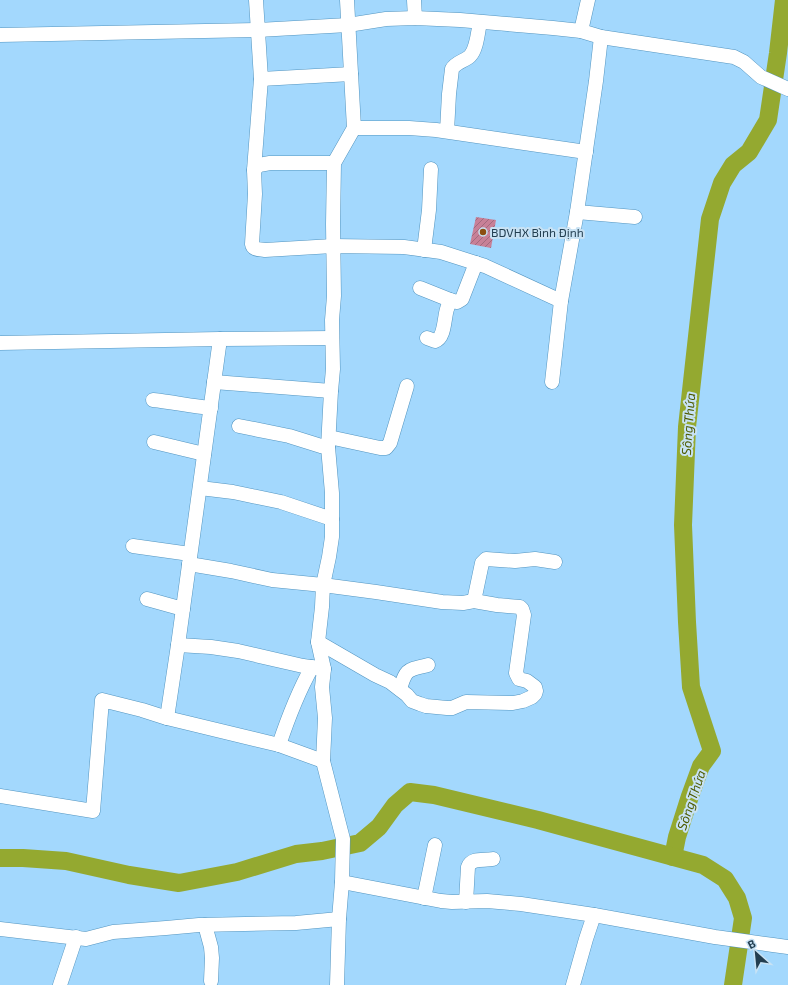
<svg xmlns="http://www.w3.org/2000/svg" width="788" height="985" font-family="'Exo 2',sans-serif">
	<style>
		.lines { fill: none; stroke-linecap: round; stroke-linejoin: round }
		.river { stroke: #94a930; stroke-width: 18 }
		.building { fill: url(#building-hatch) }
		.minor-casing { stroke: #5395c0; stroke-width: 15 }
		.minor { stroke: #fff; stroke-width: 14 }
		.poi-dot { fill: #8c4e11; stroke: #c8e2f4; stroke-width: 1.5 }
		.labels { text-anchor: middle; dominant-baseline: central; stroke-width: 4; stroke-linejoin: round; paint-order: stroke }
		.poi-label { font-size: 12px; fill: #223e50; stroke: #c8e2f4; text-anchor: start }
		.water-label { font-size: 13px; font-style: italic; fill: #4e5b00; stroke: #c8e2f4 }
	</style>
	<defs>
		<pattern id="building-hatch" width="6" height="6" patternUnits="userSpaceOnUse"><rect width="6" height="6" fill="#c88097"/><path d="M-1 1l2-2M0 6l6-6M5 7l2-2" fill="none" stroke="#a26a7e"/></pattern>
	</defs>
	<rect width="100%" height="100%" fill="#a3d8fd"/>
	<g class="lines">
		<!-- river -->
		<g class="river">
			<path d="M673,857L677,837L690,796L701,766L712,751L691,687L687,622L683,525L687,427L710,219L722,183L733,165L749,152L768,120L778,53L784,0"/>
			<path d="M0,858H23L66,861L129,875L179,883L237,872L296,854L322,851L360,843L379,827L395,805L410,792L434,795L538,820L703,865L725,879L737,898L743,918L733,985"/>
		</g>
	</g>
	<!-- building -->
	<path class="building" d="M476,217L496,220L491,248L470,244Z"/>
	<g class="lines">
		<!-- minor casing -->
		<g class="minor-casing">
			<g id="minor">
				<path d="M414,0L415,18"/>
				<path d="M581,31L588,0"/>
				<path d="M0,35L258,30L348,25L386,19L415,18L460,20L553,28L581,31L601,37L734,57L744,62L761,77L788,89"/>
				<path d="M261,79L351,74"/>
				<path d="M354,128H409L436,130L586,152"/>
				<path d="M447,131L449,94L452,69C456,62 465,61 470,56C477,49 478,31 480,22"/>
				<path d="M334,163H270L259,165L254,170L255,194L252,244C253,250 259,249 265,250L333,246L404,247L441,252L485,266L561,301"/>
				<path d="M254,170L261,79L256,0"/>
				<path d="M577,212L635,217"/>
				<path d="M424,250L429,210L431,169"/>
				<path d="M420,288L450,300"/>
				<path d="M427,338L435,341C445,338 444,318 447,309C448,306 449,303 450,300L457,302L462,299L476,263"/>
				<path d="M0,343L220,339"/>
				<path d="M214,382L331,391"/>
				<path d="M552,382L561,301L577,212L596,81L601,37"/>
				<path d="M153,400C172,402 191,406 211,408"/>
				<path d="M239,426L289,436L321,446L328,447"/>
				<path d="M329,437L380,448H386L390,443L407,386"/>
				<path d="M154,442L204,454"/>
				<path d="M200,488L233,492L281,502L332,519"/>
				<path d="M133,546L190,554"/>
				<path d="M189,564L231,571L272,580L323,585L376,592L442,602L463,603L474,601L497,605L520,607L522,609L524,615L516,673L519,679L527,681L535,687L536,691L535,694L532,697L523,701L513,703L466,702L452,708H447L426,706L420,704L412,701L407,695L390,682L375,675L318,642"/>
				<path d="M147,599L183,609"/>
				<path d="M474,601L482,563L486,559L515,561L535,559L555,562"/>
				<path d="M178,645L211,647L238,651L303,666L324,669"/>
				<path d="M400,689C406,668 408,670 428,665"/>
				<path d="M279,745C288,718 298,692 312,667"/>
				<path d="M323,761L279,745L167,718L178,645L220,339L332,338"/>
				<path d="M0,796L93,811L102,700L142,710L167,718"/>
				<path d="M342,882L441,901L452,902L487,901L521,904L594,915L715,937L773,945L788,947"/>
				<path d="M424,898L435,845"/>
				<path d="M466,902L468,867C472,857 484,861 493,859"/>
				<path d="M205,925L211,947L212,958L211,981"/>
				<path d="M0,929L86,939L113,932L166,928L199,925L296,923L339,919"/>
				<path d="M60,985L76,937"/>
				<path d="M337,985L339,919L342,882L343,839L323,761L325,718L322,687L324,669L318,642L322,607L323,585L329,557L332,537V493L328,447L331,391L333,369L332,320L334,296L333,224L334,163L354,128L347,0"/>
				<path d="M573,985L586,939L594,915"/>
			</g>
		</g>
		<!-- minor -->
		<use href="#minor" class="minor"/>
	</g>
	<!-- markers -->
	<circle class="poi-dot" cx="483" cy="232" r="4"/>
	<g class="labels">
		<!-- poi labels -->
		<g class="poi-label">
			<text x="491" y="232">BDVHX Bình Định</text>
		</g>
		<!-- water labels -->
		<g class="water-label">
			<text transform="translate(688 424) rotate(-86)">Sông Thứa</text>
			<text transform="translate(691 800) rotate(-71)">Sông Thứa</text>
		</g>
	</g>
	<!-- north arrow -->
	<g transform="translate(756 953) rotate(333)" stroke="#c8e2f4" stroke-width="3" paint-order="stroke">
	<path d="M0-3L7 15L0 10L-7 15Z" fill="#223e50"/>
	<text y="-6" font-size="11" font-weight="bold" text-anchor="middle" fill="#223e50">B</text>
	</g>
</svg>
